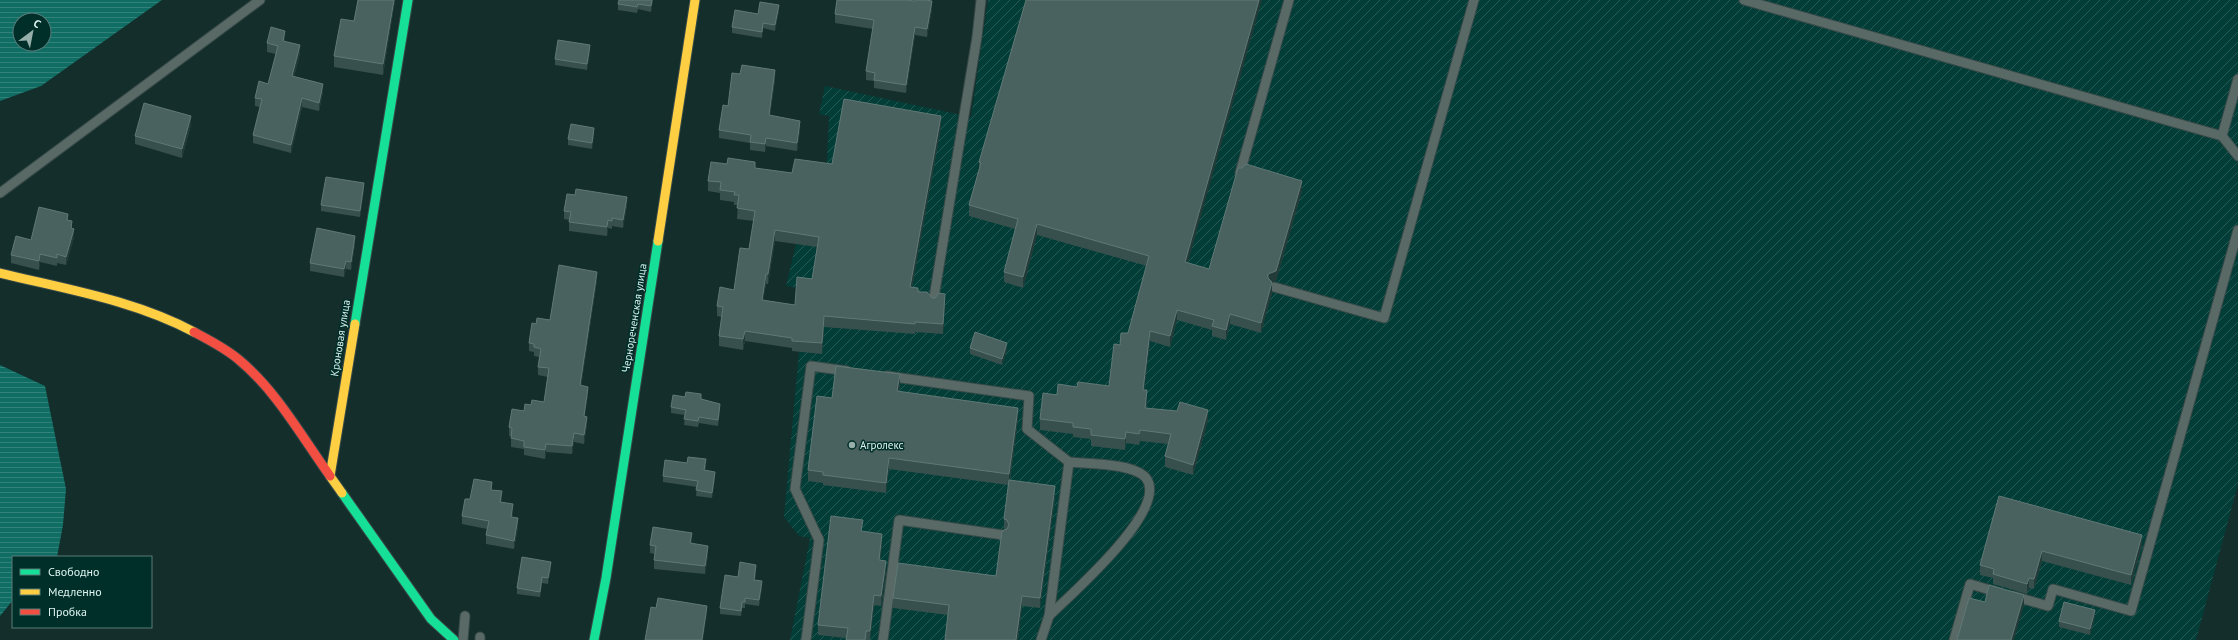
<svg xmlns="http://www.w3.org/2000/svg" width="2238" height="640" font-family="'PT Sans',sans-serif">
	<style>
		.industrial { fill: url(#industrial-furrows) }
		.water { fill: url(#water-rules); fill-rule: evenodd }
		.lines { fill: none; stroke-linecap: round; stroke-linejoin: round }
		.lane-casing { stroke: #374a48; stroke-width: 11 }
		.fast-casing { stroke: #374a48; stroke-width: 11 }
		.slow-casing { stroke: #374a48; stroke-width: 11 }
		.jam-casing { stroke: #374a48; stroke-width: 11 }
		.lane { stroke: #586966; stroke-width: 9 }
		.fast { stroke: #16e098; stroke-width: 9 }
		.slow { stroke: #ffcf43; stroke-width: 9 }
		.jam { stroke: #f24e42; stroke-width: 9 }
		.wall { fill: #38504d; fill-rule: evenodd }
		.shaded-wall { fill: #223b38 }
		.building { fill: #4a625f; stroke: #617976; fill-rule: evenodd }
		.poi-dot { fill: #97afab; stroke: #002e29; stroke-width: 1.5 }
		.labels { text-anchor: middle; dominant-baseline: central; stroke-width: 3; stroke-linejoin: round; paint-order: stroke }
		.street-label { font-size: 11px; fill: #ddf4f0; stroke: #002e29 }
		.poi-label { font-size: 11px; fill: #ddf4f0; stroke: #002e29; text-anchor: start }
	</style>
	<defs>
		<pattern id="industrial-furrows" width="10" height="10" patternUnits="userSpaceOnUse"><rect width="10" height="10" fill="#033d37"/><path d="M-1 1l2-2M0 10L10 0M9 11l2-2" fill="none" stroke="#275a54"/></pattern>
		<pattern id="water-rules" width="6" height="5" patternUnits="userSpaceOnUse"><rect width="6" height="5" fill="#0f6d64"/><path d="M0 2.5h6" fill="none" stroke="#32827a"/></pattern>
	</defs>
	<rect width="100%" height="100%" fill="#142e2b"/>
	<!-- industrial -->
	<path class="industrial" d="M988,0H2238V484L2196,640H790L810,538L799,536L784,517L799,352L797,288L786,286L796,244L812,246L819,231L827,160L829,116L819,114L825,86L971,117Z"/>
	<!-- water -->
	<g class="water">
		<path d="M0,0H162L41,86L0,101ZM20,20H44V44H20Z"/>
		<path d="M0,365L45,386L66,489L63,525L57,557H13V600L0,616Z"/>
	</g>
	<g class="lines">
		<!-- lane casing -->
		<g class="lane-casing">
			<g id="lane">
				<path d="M1744,0L2222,136L2238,79"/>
				<path d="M2222,136L2238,156"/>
				<path d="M1240,173L1289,0"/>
				<path d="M0,193L260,0"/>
				<path d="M1274,287L1384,318L1474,0"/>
				<path d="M933,303L977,37L981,0"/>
				<path d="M887,376L1029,396L1027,429L1069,462L1049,616L1041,640"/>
				<path d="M2013,596L2048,606L2053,589L2131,611L2238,230"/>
				<path d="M1049,616C1070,595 1170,509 1146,478C1134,463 1087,464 1069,462"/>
				<path d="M463,640L465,616"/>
				<path d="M480,640V637"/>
				<path d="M806,640L819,540L795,489L811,366L847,371"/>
				<path d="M883,640L899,520L1003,535"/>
				<path d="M1954,640L1970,584L2000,593"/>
			</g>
		</g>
		<!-- fast casing -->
		<g class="fast-casing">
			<g id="fast">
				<path d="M355,324L408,0"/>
				<path d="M342,493L431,619L454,640"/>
				<path d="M594,640L606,578L658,241"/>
			</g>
		</g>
		<!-- slow casing -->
		<g class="slow-casing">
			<g id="slow">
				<path d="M658,241L695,0"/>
				<path d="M0,273C65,289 134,300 194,332"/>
				<path d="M342,493L330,476L355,324"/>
			</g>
		</g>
		<!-- jam casing -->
		<g class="jam-casing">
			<path id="jam" d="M194,332C209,340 225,348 238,359C276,390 302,437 330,476"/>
		</g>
		<!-- lane -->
		<use href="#lane" class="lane"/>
		<!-- fast -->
		<use href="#fast" class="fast"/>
		<!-- slow -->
		<use href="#slow" class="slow"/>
		<!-- jam -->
		<use href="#jam" class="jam"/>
	</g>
	<!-- wall -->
	<g class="wall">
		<path d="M358,0H395L383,75L334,67V56L354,21Z"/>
		<path d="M653,0L651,12L638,9L637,13L618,10V4Z"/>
		<path d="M932,9L927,37L915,35L906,93L874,88V81L866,80V71L873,29L835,23V14Z"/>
		<path d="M779,10L775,31L763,28L762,38L732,33V27L758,14Z"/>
		<path d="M285,39V41L300,53L294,77L323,92L319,111L302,107L291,153L253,143V135L260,107L255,106V98L268,84L276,54L267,52V43Z"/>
		<path d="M590,51L587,70L555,65V59Z"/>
		<path d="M775,79L770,115L800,129L797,151L766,146L765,152L750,150V143L719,138V130L728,106Z"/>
		<path d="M191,125L182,158L135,144V136Z"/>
		<path d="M941,127L912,287L932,298L945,304L943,334L915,332V334L824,327L822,354L792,351V348L745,341L743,350L719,346V336L722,317L717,316V306L734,290L749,249L754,221L737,219L738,205H734V202L720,200V193L708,191V181L755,168L792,173L832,164ZM775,241L817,247L812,279L795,305L763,300L766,284H768Z"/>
		<path d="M594,134L592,149L568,145V139Z"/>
		<path d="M979,162L1188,263L1209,269L1302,191L1276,281L1272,283V293L1261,333L1230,324L1226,340L1212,336V330L1177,320L1170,347L1150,341L1144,390L1147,401V408L1208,420L1193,475L1165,467V456L1168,444L1140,441L1139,445L1126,443L1125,450L1091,446V439L1073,437V434L1040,430V419L1057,395L1077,387L1109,386L1120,345L1128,333L1147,266L1037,235L1023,288L1004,282V272L1015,229L969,216V205L979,169Z"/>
		<path d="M364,189L360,217L321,211V205Z"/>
		<path d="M627,205L623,228L612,226V229L608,228L607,236L569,231V220L564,219V211Z"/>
		<path d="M68,220L72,229L74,237L66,265L57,263V266L40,262L39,270L11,263V255L31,240Z"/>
		<path d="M355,244L351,270L346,269L344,277L310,271V263Z"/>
		<path d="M597,280L581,386L588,395L584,416L587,425L584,444L574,442L572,454L546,452L545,459L524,455V449L511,447V436H509V427L524,411L531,405L544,402L548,377L538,375V367L539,357L534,356V352L529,351V343L536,324L550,320Z"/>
		<path d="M970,348L1007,349L1002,365L970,354Z"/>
		<path d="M900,384L899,392L1018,419L1010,480L1055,497L1040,608L1022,606L1018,640H945L948,615L893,608V598L996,576L1005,530L1004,529V519L1008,485L889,469L886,493L823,485V483L808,481V470L832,398Z"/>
		<path d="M701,399L720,409L718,426L699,423L698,427L684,425L685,415L671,413V407Z"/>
		<path d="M687,463L706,465L705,471L715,478L712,498L696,496L697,487L663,482V476Z"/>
		<path d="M492,490L502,500L501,502L513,513L512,517L518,527L514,549L486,544V535L487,529L462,524V516L470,499Z"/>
		<path d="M1999,496L2142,545L2131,585L2042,561L2034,589L2029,588L2027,594L1993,584V578L1980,575V565Z"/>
		<path d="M863,532L882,544L880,560L886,571L881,606L874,605L870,640H846V638L818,635V625Z"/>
		<path d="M692,541V544L708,555L705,574L654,569V560L655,554L650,553V545Z"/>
		<path d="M551,568L548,584L542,583L540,597L517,594V588Z"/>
		<path d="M756,571L755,580L762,587L759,606L745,604V608H742L741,616L720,614V608L738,577Z"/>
		<path d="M2095,616L2090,635L2059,627V621Z"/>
	</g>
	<!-- shaded-wall -->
	<g class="shaded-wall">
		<path d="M394,0H395L383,75V64Z"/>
		<path d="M652,0H653L651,12V6Z"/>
		<path d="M1259,0H1262L1185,273V262Z"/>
		<path d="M932,1V9L927,37V29Z"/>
		<path d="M779,5V10L775,31V25Z"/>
		<path d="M763,23V28L762,38V32Z"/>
		<path d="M915,27V35L906,93V85Z"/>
		<path d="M285,31V39L283,49V41Z"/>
		<path d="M300,45V53L292,85V76Z"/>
		<path d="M590,45V51L587,70V64Z"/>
		<path d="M775,70V79L769,123V115Z"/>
		<path d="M323,84V92L319,111V103Z"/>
		<path d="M302,98V107L291,153V145Z"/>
		<path d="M191,116V125L182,158V149Z"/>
		<path d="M941,116V127L910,298V287Z"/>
		<path d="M800,121V129L797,151V143Z"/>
		<path d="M594,128V134L592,149V143Z"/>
		<path d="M766,138V146L765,152V144Z"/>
		<path d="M1302,181V191L1276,281L1272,283V293L1261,333V323L1268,285V274Z"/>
		<path d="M364,183V189L360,217V211Z"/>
		<path d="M627,197V205L623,228V220Z"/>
		<path d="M608,220V228L607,236V227Z"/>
		<path d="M1037,224V235L1023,288V277Z"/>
		<path d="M74,229V237L66,265V257Z"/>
		<path d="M775,230V241L768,284V274Z"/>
		<path d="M355,236V244L351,270V262Z"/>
		<path d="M40,254V262L39,270V261Z"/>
		<path d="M346,261V269L344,277V269Z"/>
		<path d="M597,272V280L580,394V385Z"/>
		<path d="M766,274V284L762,310V300Z"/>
		<path d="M945,294V304L943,334V324Z"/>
		<path d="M1177,310V320L1170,347V336Z"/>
		<path d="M1230,314V324L1226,340V330Z"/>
		<path d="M824,316V327L822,354V343Z"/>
		<path d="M745,331V341L743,350V339Z"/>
		<path d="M1150,331V341L1143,400V390Z"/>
		<path d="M1007,343V349L1002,365V359Z"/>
		<path d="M900,374V384L897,402V391Z"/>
		<path d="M588,387V395L584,419V411Z"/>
		<path d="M1147,390V401L1145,418V408Z"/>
		<path d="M720,404V409L718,426V420Z"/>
		<path d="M1018,408V419L1009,485V474Z"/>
		<path d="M1208,410V420L1193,475V465Z"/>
		<path d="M587,417V425L584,444V435Z"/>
		<path d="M1126,432V443L1125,450V439Z"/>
		<path d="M574,433V442L572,454V446Z"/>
		<path d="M546,444V452L545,459V450Z"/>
		<path d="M889,458V469L886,493V483Z"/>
		<path d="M715,472V478L712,498V493Z"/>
		<path d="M1055,486V497L1040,608V598Z"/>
		<path d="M502,491V500L500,510V502Z"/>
		<path d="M513,504V513L511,525V517Z"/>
		<path d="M518,518V527L514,549V541Z"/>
		<path d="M692,533V541L690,552V543Z"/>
		<path d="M882,534V544L879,570V560Z"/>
		<path d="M2142,535V545L2131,585V575Z"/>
		<path d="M708,546V555L705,574V566Z"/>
		<path d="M2042,551V561L2034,589V579Z"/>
		<path d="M886,561V571L881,606V596Z"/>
		<path d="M551,562V568L548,584V578Z"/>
		<path d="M756,565V571L754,586V580Z"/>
		<path d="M542,577V583L540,597V592Z"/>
		<path d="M2029,578V588L2027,594V584Z"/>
		<path d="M762,581V587L759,606V600Z"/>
		<path d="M874,595V605L870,640V631Z"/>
		<path d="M2024,595V605L2014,640H2011Z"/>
		<path d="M1022,596V606L1018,640H1016Z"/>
		<path d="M707,606V614L703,640H702Z"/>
		<path d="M2095,610V616L2090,635V629Z"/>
	</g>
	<!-- building -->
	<g class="building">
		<path d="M358,0H394L383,64L334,56L341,19L354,21Z"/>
		<path d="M619,0H652L651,6L638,4L637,7L618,4Z"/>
		<path d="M837,0H905L915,1V0H925L932,1L927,29L915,27L906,85L874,80L875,73L866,71L874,20L835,14Z"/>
		<path d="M1026,0H1259L1185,262L1209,269L1238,168H1242L1246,164L1302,181L1276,271L1268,274V278L1272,282L1261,323L1230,314L1226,330L1212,326L1214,320L1177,310L1170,336L1150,331L1143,390H1147L1145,408L1177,411L1180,402L1208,410L1193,465L1165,456L1171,434L1140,430L1139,434L1126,432L1125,439L1091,435V429L1073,427V423L1040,419L1043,393L1057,395L1058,384L1077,387L1078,382L1109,386L1114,344L1120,345L1121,333H1128L1149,256L1037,224L1023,277L1004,272L1018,219L969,205L981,163L979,162Z"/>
		<path d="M760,2L779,5L775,25L763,23L762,32L732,27L735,10L758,14Z"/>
		<path d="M271,27L285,31L283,41L300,45L292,76L323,84L319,103L302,98L291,145L253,135L262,99L255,98L259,81L268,84L278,46L267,43Z"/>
		<path d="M558,40L590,45L587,64L555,59Z"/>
		<path d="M742,65L775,70L769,115L800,121L797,143L766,138L765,144L750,142L751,135L719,130L723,105L728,106L732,73L740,74Z"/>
		<path d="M844,99L941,116L910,287L918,288V292H927L932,298H935L939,293L945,294L943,324L915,322V324L824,316L822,343L792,341V338L745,331L743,339L719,336L723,307L717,306L720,287L734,290L740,248L749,249L755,211L737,208L739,195H734L735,192L720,190L721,182L708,181L711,162L727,164L728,158L755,162V168L792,173L795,159L832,164ZM775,230L819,237L812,279L797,277L795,305L762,300L766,274H768Z"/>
		<path d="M144,103L191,116L182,149L135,136Z"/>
		<path d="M571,124L594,128L592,143L568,139Z"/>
		<path d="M326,177L364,183L360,211L321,205Z"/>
		<path d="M576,189L627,197L623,220L612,218V221L608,220L607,227L569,222L571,212L564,211L567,194L575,195Z"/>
		<path d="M39,207L68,214L67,220L72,221L71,228L74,229L66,257L57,254V258L40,254L39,261L11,255L16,236L31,240Z"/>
		<path d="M317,228L355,236L351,262L346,261L344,269L310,263Z"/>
		<path d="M559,265L597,272L580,385L588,387L584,416L587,417L584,435L574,433L572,446L546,444L545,450L524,447V441L511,438L512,428L509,427L512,409L524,411L525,404L531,405L532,400L544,402L549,368L538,367L541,349L534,347V344L529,343L532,323L536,324L537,318L550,320Z"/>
		<path d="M975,332L1007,343L1002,359L970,348Z"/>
		<path d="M836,366L900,374L897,391L1018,408L1009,474L889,458L886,483L823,475V472L808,470L817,396L832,398Z"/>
		<path d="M686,392L701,394V399L720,404L718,420L699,417L698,421L684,419L686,410L671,407L673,395L685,397Z"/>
		<path d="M688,457L706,459L704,470L715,472L712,493L696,490L698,481L663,476L665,460L687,463Z"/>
		<path d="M474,479L492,482L491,490L502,491L500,502L513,504L511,517L518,518L514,541L486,535L489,521L462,516L465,499H470Z"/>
		<path d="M1009,480L1055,486L1040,598L1022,596L1016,640H945L949,605L893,598L898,563L996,576L1002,531L1007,529L1009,525L1007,520L1004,519Z"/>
		<path d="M1999,496L2142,535L2131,575L2042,551L2034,579L2029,578L2027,584L1993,574L1994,569L1980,565Z"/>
		<path d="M831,516L863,520L861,531L882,534L879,560L886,561L881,596L874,595L870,631H866L865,640H846L848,628L818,625Z"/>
		<path d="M653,527L692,533L690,543L708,546L705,566L654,560L656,546L650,545Z"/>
		<path d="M522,557L551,562L548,578L542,577L540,592L517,588Z"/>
		<path d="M740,562L756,565L754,580L762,581L759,600L745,598V602H742L741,611L720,608L725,575L738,577Z"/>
		<path d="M1989,585L2024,595L2011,640H1957L1969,598L1985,602Z"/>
		<path d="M658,598L707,606L702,640H645L651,607L656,608Z"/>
		<path d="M2064,602L2095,610L2090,629L2059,621Z"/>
	</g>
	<!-- markers -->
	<circle class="poi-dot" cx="852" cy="445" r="4"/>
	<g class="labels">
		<!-- street labels -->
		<g class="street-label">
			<text transform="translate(634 318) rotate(-81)">Чернореченская улица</text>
			<text transform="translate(340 338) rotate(-81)">Кроновая улица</text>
		</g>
		<!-- poi labels -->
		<g class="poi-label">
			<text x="860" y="445">Агролекс</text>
		</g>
	</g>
	<!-- legend -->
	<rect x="12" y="556" width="140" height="72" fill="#002e29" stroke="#587d79"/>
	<rect x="20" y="569" width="20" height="6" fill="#16e098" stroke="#587d79"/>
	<text x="48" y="576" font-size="12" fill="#ddf4f0">Свободно</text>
	<rect x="20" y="589" width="20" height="6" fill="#ffcf43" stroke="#587d79"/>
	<text x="48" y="596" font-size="12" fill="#ddf4f0">Медленно</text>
	<rect x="20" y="609" width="20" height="6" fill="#f24e42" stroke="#587d79"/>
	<text x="48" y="616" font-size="12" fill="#ddf4f0">Пробка</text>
	<!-- north arrow -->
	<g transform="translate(32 32) rotate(32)"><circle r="19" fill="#002e29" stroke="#587d79"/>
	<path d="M0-3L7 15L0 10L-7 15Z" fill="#97afab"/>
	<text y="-6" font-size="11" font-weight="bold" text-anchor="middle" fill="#ddf4f0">С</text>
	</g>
</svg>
